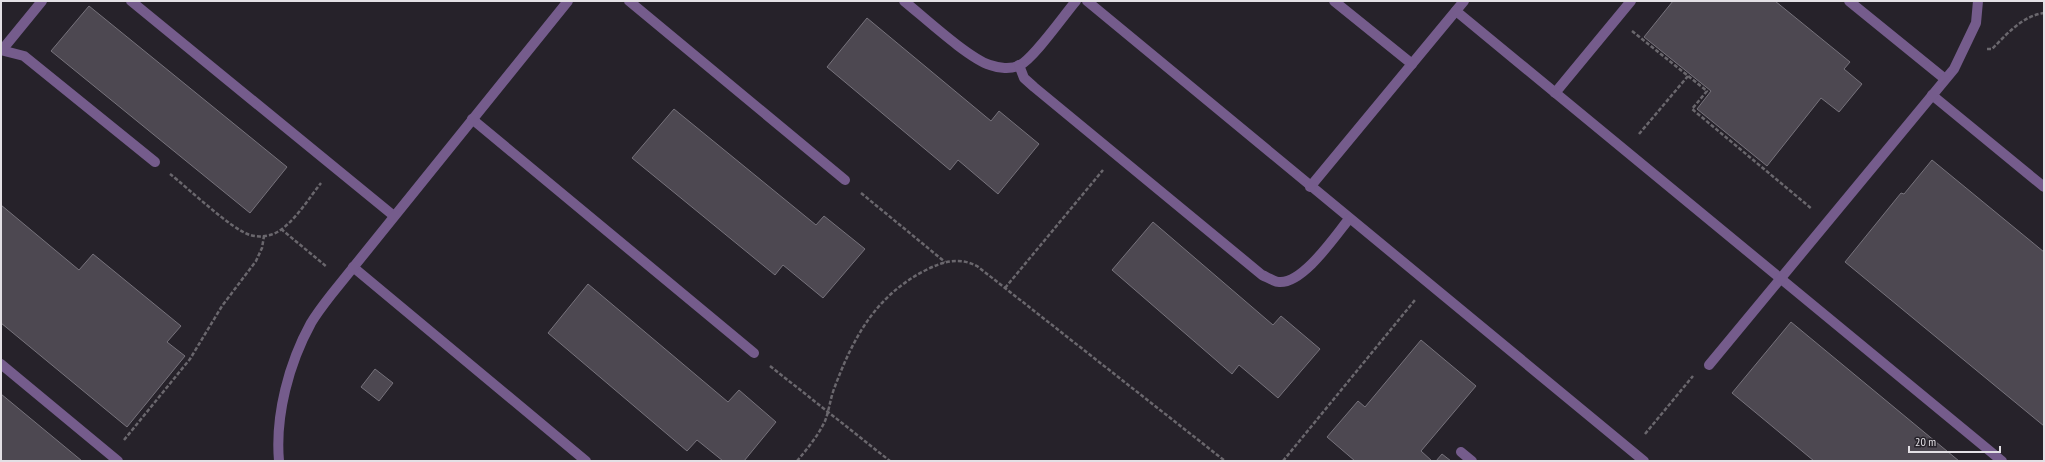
<svg xmlns="http://www.w3.org/2000/svg" width="2045" height="462" font-family="'PT Sans Narrow',sans-serif">
	<style>
		.building { fill: #4d4851; stroke: #76727b }
		.lines { fill: none; stroke-linecap: round; stroke-linejoin: round }
		.path { stroke: #6a676d; stroke-width: 2.5; stroke-dasharray: 4 2; stroke-linecap: butt }
		.lane { stroke: #755c8c; stroke-width: 10 }
	</style>
	<rect width="100%" height="100%" fill="#26222a"/>
	<!-- building -->
	<g class="building">
		<path d="M1673,1H1775L1850,62L1844,69L1862,84L1839,112L1821,98L1767,166L1697,109L1711,91L1644,37Z"/>
		<path d="M89,6L287,167L250,213L51,51Z"/>
		<path d="M867,18L991,121L999,111L1039,144L998,194L958,160L950,170L827,67Z"/>
		<path d="M674,109L816,225L824,216L865,249L823,298L783,265L775,275L632,158Z"/>
		<path d="M1932,160L2044,252V426L1845,262L1901,193L1904,194Z"/>
		<path d="M1,205L79,270L93,254L181,326L167,342L185,356L127,427L1,323Z"/>
		<path d="M1153,222L1273,325L1281,316L1320,349L1278,398L1239,365L1232,374L1112,270Z"/>
		<path d="M588,284L728,402L739,390L776,422L744,461H723L697,440L687,451L548,333Z"/>
		<path d="M1791,322L1959,461H1814L1732,393Z"/>
		<path d="M1421,340L1476,386L1421,451L1432,461H1355L1327,437L1358,401L1365,407Z"/>
		<path d="M375,369L393,383L379,401L361,387Z"/>
		<path d="M1,394L82,461H1Z"/>
		<path d="M1442,454L1451,461H1436Z"/>
	</g>
	<g class="lines">
		<!-- path -->
		<g class="path">
			<path d="M1632,31L1707,91L1692,109L1812,209"/>
			<path d="M1987,49H1992C2007,34 2022,16 2044,13"/>
			<path d="M1639,134L1688,76"/>
			<path d="M170,174C188,188 231,229 250,235C259,238 272,236 279,231C296,220 309,198 321,183"/>
			<path d="M861,193L945,262"/>
			<path d="M281,229L327,267"/>
			<path d="M1005,288L1103,170"/>
			<path d="M770,366L890,461"/>
			<path d="M1645,434L1693,376"/>
			<path d="M124,440L190,359L222,306L256,261L262,248L264,236"/>
			<path d="M797,461C807,449 818,436 825,421C829,411 830,400 834,389C853,338 875,296 926,270C944,261 959,257 977,266L1225,461"/>
			<path d="M1283,461L1415,300"/>
		</g>
		<!-- lane -->
		<g class="lane">
			<path d="M131,1L394,216"/>
			<path d="M629,1L845,180"/>
			<path d="M904,1C924,17 968,58 990,65C998,68 1011,70 1020,65C1034,58 1064,15 1076,1"/>
			<path d="M1087,1L1644,461"/>
			<path d="M1334,1L1412,64"/>
			<path d="M1849,1L1945,79"/>
			<path d="M1456,11L2002,461"/>
			<path d="M1,50L24,56L155,162"/>
			<path d="M2,50L42,1"/>
			<path d="M1019,65L1024,78L1034,87L1262,275C1267,277 1274,282 1279,282C1303,284 1335,236 1349,219"/>
			<path d="M1555,93L1631,1"/>
			<path d="M1932,95L2044,187"/>
			<path d="M472,119L754,353"/>
			<path d="M1310,187L1464,1"/>
			<path d="M353,267L586,461"/>
			<path d="M1,364L118,461"/>
			<path d="M1709,365L1954,69L1976,23L1978,1"/>
			<path d="M1461,452L1472,461"/>
			<path d="M279,461C275,415 289,363 311,323C317,313 324,304 331,295L568,1"/>
		</g>
	</g>
	<!-- border -->
	<rect width="2045" height="462" fill="none" stroke="#e3e0e5" stroke-width="4"/>
	<!-- scale -->
	<path d="M1909 446v6h91v-6" fill="none" stroke="#e3e0e5" stroke-width="2"/>
	<text x="1915" y="446" font-size="12" fill="#e3e0e5" stroke="#26222a" stroke-width="3" paint-order="stroke">20 m</text>
</svg>
